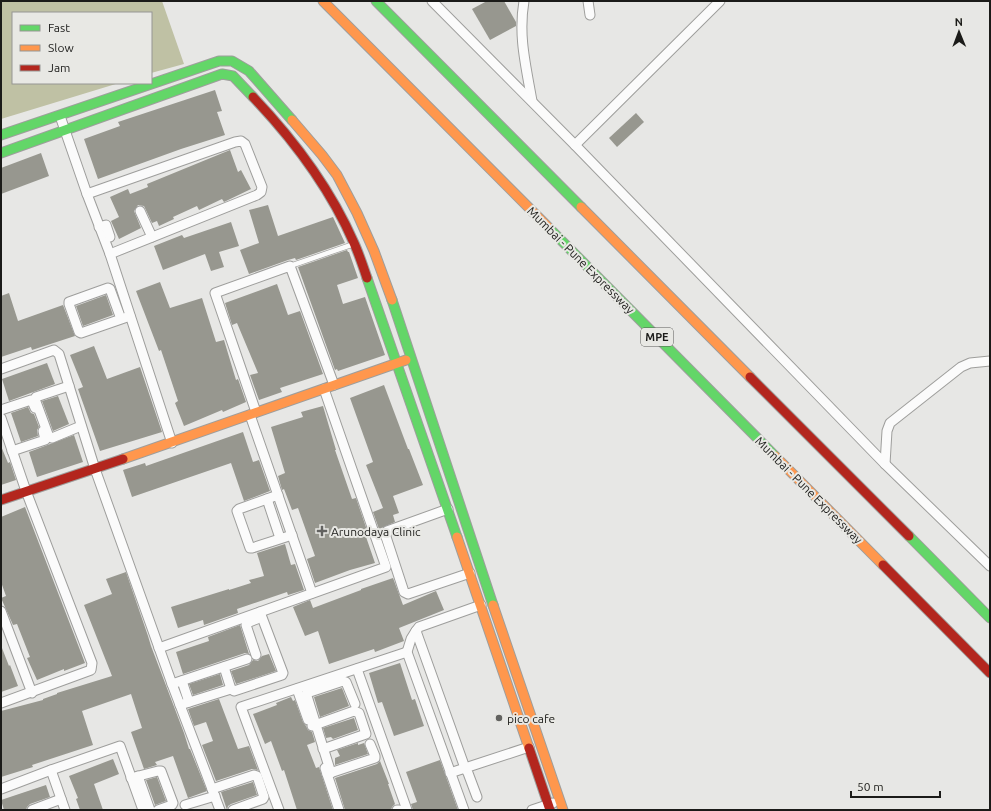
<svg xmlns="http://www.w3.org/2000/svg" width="991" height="811" font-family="Ubuntu,sans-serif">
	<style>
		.water { fill: #bfc1a4 }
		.building { fill: #97978f }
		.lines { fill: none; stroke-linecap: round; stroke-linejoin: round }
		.lane-casing { stroke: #9e9e9c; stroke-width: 6 }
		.street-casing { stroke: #9e9e9c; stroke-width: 11 }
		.fast-casing { stroke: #9e9e9c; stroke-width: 11 }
		.slow-casing { stroke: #9e9e9c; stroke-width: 11 }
		.jam-casing { stroke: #9e9e9c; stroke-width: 11 }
		.lane { stroke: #fbfbfb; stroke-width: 4.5 }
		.street { stroke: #fbfbfb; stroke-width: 9 }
		.fast { stroke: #63d668; stroke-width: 9 }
		.slow { stroke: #ff974d; stroke-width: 9 }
		.jam { stroke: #b3261e; stroke-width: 9 }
		.poi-dot { fill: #626260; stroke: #e8e8e4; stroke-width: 1.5 }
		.labels { text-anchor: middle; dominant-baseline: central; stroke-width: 4; stroke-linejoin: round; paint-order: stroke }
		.shield { fill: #e8e8e4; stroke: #585856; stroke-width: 1 }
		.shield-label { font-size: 11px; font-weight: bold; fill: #1b1b19 }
		.street-label { font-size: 12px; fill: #1b1b19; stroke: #e8e8e4 }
		.poi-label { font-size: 12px; fill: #1b1b19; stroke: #e8e8e4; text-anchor: start }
	</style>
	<rect width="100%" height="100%" fill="#e7e7e5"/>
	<!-- water -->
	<path class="water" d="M1,1H162L184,64L151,73V13H13V83H119L1,119Z"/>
	<!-- building -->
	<g class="building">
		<path d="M487,1H504L516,22V26L490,40L472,9Z"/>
		<path d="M215,90L222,111L217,112L225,135L181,149L98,179L84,139L120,126L118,122Z"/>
		<path d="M636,113L644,122L617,147L609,138Z"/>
		<path d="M230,150L238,172L241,170L251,189L224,202L222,199L199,210L197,206L173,217L174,219L159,226L157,221L152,223L144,206L138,205L134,211L141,228L119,239L111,221L119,217L110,197L128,189L130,194L148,187L147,184Z"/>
		<path d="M41,153L49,176L1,194V168Z"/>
		<path d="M268,205L278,236L333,217L345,243L296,260L295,258L288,260L249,274L240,250L259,243L249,210Z"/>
		<path d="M231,222L239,246L219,252L224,267L211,271L205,254L163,270L154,246L182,235L184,238Z"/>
		<path d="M347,250L348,252H349L358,278L337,285L343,304L365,297L385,355L338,371L337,369L335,370L298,267Z"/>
		<path d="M160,282L170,308L202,298L216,342L224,340L236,380L238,379L246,402L223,412L222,410L184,426L175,403L178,401L161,350L159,351L136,291Z"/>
		<path d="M277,284L288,315L300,311L323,374L280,388L282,392L259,400L250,375L258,373L237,323L232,325L225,303Z"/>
		<path d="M9,293L18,321L63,305L75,336L32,350L31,347L1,357V296Z"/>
		<path d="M106,295L113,315L83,326L76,306Z"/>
		<path d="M94,346L107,379L140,367L162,432L100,451L78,389L83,387L70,355Z"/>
		<path d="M47,363L55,384L9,401L2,379Z"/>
		<path d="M384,385L408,449H409L423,485L393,496L399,513L393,515L395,522L379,529L373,512L383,508L366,465L373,462L350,398Z"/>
		<path d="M58,396L69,424L53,431L42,401Z"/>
		<path d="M323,406L336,450H335L352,499L356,498L368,533L365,534L375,563L350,570L315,583L307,559L315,556L298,508L292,510L284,489L282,490L278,476L285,473L271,427L303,417L301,412Z"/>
		<path d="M28,407L31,413L34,414L39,427L37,430L38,436L21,442L11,413Z"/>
		<path d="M243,432L253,462L259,460L270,491L244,501L231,463L132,497L123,470L145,463L146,466Z"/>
		<path d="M74,435L83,462L37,477L29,452Z"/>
		<path d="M1,446L8,463L10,462L16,480L1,485Z"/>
		<path d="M25,507L85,663L64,671V669L37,680L27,658L30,657L17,624L13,625L1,598L6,596L1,582V517Z"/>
		<path d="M285,544L291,565L295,564L304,590L288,595L287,592L237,609L238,613L204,625L203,620L178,628L171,607L229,589V590L251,583L249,580L264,576L257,553Z"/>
		<path d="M126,572L148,636L151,646L184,733L189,749H190L207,791L188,798L173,756L155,762L157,765L144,769L131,732L142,728L131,694L82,711L93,745L32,765L33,767L1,777V711L43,700V699L57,694V693L112,676L84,605L112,594L106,579Z"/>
		<path d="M393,578L403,605L436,591L444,610L399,628L404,641L375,652L374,649L329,664L318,631L305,636L293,607L310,600L313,608L361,590V589Z"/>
		<path d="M240,625L249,654L245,653L183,674L176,652L209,641L208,637Z"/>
		<path d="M1,648H2L9,666L10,665L18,686L1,692Z"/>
		<path d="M269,654L276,671L236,684L231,671L249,665L253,660L258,661L262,656Z"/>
		<path d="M400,663L412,700L415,699L424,726L394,736L382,702L378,703L369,673Z"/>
		<path d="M220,674L223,685L193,695L189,684Z"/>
		<path d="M342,688L349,706L320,717L314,697Z"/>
		<path d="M291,697L293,701L295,700L303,722L306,726L308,730L312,732L315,742L307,745L316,768L319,767L333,810H297L284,770L282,771L271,741L265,744L253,714L277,705L276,703Z"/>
		<path d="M219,699L238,749L249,746L258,770L252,769L216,781L202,745L213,741L206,722L194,726L188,709Z"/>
		<path d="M354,718L358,730L333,739L331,737L326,738L323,728Z"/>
		<path d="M358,743V745L364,743L368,754L335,765V758L340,756L337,750Z"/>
		<path d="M113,759L119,774L94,784L103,810H80L76,799L78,798L69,776Z"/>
		<path d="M440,760L458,810H413L411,804L417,802L406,772Z"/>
		<path d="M380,761L389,784H388L395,804L392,807L391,810H345L335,778L377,764Z"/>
		<path d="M157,777L166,801L155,805L146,780Z"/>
		<path d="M253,782L257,795L231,804L228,806L227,810L221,792Z"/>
		<path d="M46,785L50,797L30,804L27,807L26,810H4L1,800Z"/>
	</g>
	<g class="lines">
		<!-- lane casing -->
		<g class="lane-casing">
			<path id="lane" d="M290,266L354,244"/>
		</g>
		<!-- street casing -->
		<g class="street-casing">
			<g id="street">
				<path d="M432,1L575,145L885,464L990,566"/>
				<path d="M524,1C518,36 526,66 532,101"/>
				<path d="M588,1L590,15"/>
				<path d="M60,116L87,194L110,254L172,443"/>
				<path d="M575,145L720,1"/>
				<path d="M87,194L235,142L241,141L245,144L262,187L261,192L257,195L110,254"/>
				<path d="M140,211L152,237"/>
				<path d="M99,227L106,225L110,237"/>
				<path d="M121,319L110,289L108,288L69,302V304L79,332L81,333L130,316"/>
				<path d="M1,369L54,350L59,354L95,469L172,684L220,810"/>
				<path d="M69,386L36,397L35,399L49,437L52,438L81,426"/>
				<path d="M1,410L31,400L32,401L35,408"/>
				<path d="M256,412L215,293L290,266L334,385"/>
				<path d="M250,415L312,593"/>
				<path d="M1,418L26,491L92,663L91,670L1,703"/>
				<path d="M12,451L45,440L43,431"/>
				<path d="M885,464L887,431L890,423L961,367L970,363L990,361"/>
				<path d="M278,495L239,509L237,511L250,548H252L292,535"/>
				<path d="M267,499L280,538"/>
				<path d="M448,509L387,531L386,537L404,592L408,594L470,573"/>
				<path d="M481,605L419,627L416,631L465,768L529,747"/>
				<path d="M1,611L32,693"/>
				<path d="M416,631L411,639L407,652L464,810"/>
				<path d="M159,648L386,567L324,389"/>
				<path d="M256,655L246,625L247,623L257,619"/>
				<path d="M224,667L231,689"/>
				<path d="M357,669L407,810"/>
				<path d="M182,681L189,702"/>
				<path d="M172,684L247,659"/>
				<path d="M297,689L308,720"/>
				<path d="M180,705L231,689L234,691L282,675L283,673L260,612"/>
				<path d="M312,726L354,711L359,713L366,734L323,749"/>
				<path d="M325,768L339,810"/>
				<path d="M51,770L65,810"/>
				<path d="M331,773L307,696V693L343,681L346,682L355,704"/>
				<path d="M450,773L465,768L468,773L477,797"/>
				<path d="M327,774L375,758V756L370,744"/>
				<path d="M138,776L150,810"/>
				<path d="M131,778L158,771H161L173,803L172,805L158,810"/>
				<path d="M1,789L51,770L120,746L143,810"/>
				<path d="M212,789L254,775L257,776L264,797L263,799L233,810"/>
				<path d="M185,805L215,796"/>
				<path d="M32,810L61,799"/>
				<path d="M279,810L241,707L407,652"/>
				<path d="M397,810H399"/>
				<path d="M532,810L553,803"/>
			</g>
		</g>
		<!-- fast casing -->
		<g class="fast-casing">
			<g id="fast">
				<path d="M376,1L581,207"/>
				<path d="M1,135L219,61H232L249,71L292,120"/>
				<path d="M1,153L222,74L233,76L253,97"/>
				<path d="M549,228L775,456"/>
				<path d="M367,278L457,537"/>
				<path d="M392,300L493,605"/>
				<path d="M909,536L990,618"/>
			</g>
		</g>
		<!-- slow casing -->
		<g class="slow-casing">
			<g id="slow">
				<path d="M323,1L549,228"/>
				<path d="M292,120L322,155L337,175L357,213L374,251L392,300"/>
				<path d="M581,207L750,377"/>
				<path d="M775,456L883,565"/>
				<path d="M123,459L406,360"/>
				<path d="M457,537L529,748"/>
				<path d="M493,605L563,810"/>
			</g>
		</g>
		<!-- jam casing -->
		<g class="jam-casing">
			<g id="jam">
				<path d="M253,97C294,140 330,188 354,243C359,254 363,266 367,278"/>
				<path d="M750,377L909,536"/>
				<path d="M1,500L123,459"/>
				<path d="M883,565L990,673"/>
				<path d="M529,748L550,810"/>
			</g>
		</g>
		<!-- lane -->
		<use href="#lane" class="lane"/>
		<!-- street -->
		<use href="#street" class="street"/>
		<!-- fast -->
		<use href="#fast" class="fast"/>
		<!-- slow -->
		<use href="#slow" class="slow"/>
		<!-- jam -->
		<use href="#jam" class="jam"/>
	</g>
	<!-- markers -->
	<g class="poi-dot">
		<path d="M320 525h4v4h4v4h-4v4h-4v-4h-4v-4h4z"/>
		<circle cx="499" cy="718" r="4"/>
	</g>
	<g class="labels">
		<!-- shield labels -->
		<rect class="shield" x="641" y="328" width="32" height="18" rx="3"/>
		<g class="shield-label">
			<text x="657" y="337">MPE</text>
		</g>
		<!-- street labels -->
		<g class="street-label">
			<text transform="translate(581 260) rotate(45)">Mumbai - Pune Expressway</text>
			<text transform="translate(809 490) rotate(45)">Mumbai - Pune Expressway</text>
		</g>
		<!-- poi labels -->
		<g class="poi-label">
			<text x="331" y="531">Arunodaya Clinic</text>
			<text x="507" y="718">pico cafe</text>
		</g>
	</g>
	<!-- border -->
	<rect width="991" height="811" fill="none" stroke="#1b1b19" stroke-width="4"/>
	<!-- legend -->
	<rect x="12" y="12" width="140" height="72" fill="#e8e8e4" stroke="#969693"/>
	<rect x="20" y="25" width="20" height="6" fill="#63d668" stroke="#969693"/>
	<text x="48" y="32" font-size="12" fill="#1b1b19">Fast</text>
	<rect x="20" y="45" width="20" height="6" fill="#ff974d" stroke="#969693"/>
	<text x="48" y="52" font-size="12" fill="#1b1b19">Slow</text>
	<rect x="20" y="65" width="20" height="6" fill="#b3261e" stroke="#969693"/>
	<text x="48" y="72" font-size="12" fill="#1b1b19">Jam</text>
	<!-- north arrow -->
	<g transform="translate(959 32) rotate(359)" stroke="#e8e8e4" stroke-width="3" paint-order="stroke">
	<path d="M0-3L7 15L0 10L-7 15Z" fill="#1b1b19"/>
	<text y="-6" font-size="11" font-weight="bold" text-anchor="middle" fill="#1b1b19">N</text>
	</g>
	<!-- scale -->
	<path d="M851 791v6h89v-6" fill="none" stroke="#1b1b19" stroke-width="2"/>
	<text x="857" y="791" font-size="12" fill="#1b1b19" stroke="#e8e8e4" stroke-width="3" paint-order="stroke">50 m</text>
</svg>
